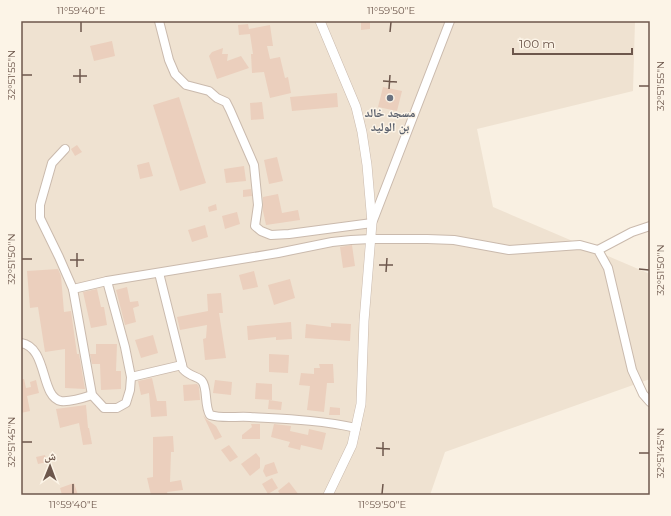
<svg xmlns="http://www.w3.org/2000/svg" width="671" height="516" font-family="Montserrat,'Noto Naskh Arabic',sans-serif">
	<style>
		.residential { fill: #efe2d1 }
		.building { fill: #ebcfbd }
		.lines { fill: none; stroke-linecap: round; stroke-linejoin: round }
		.minor-casing { stroke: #cabaad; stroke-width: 10 }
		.tertiary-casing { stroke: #cabaad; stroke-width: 10 }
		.minor { stroke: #fff; stroke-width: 8 }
		.tertiary { stroke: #fff; stroke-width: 9 }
		.ticks { fill: none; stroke: #6d574c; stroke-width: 1.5 }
		.worship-dot { fill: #6b7280; stroke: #fcf4e7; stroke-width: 1.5 }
		.labels { text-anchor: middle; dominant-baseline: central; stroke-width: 3; stroke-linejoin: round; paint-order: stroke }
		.worship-label { font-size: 12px; font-weight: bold; fill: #5b616d; stroke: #fcf4e7 }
		.neatline { fill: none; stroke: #6d574c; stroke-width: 1.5 }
		.ticks-label { font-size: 10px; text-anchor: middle; fill: #6d574c }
	</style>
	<rect width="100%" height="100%" fill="#f9f0e2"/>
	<!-- residential -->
	<path class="residential" d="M21,21H635L633,91L477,129L493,207L650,274V379L445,452L430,495H21Z"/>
	<!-- building -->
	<g class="building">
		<path d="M361,21H370V29L361,30Z"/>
		<path d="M248,24L249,29L270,25L273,46H267L270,59L280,57L285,78L288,77L291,93L270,98L264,72L252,73L251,54H253L250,34L239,35L238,25Z"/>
		<path d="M112,41L115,56L94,61L90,46Z"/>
		<path d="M223,48L222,54H228L227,61L241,56L249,68L217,79L209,56L212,52Z"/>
		<path d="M383,87L402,91L397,111L378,107Z"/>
		<path d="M337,93L338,107L292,111L290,97Z"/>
		<path d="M179,97L206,183L180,191L153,105Z"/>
		<path d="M262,102L264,119L251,120L250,103Z"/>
		<path d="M77,145L82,152L75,156L71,149Z"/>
		<path d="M277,157L283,181L269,184L264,160Z"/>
		<path d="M149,162L153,176L140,179L137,165Z"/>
		<path d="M244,166L246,181L226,183L224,169Z"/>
		<path d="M251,189L252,196L243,197V190Z"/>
		<path d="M278,194L282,213L298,210L300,220L266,225L263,211V197Z"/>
		<path d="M216,204L217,210L209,212L208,207Z"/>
		<path d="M237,212L240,224L225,229L222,216Z"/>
		<path d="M205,225L208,237L192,242L188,230Z"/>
		<path d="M352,245L355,266L343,268L340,247Z"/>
		<path d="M58,269L61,276L64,312L71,311L77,354H79L85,389L65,388V349L45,352L38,307L30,308L27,271Z"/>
		<path d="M254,271L258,287L243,290L239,275Z"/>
		<path d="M290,279L295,298L274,305L268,285Z"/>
		<path d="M127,287L130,302L138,301L139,306L133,308L136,322L125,325L116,290Z"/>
		<path d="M97,289L101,307H104L107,325L91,328L83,292Z"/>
		<path d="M221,293L223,313H219L226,358L205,360L203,339L206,338L207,325L180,330L177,317L208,311L207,294Z"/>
		<path d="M291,322L292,339L276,340V337L248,340L247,326Z"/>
		<path d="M331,323L351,324L350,341L305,338L306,324L331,327Z"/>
		<path d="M153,335L158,353L141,358L135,340Z"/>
		<path d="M96,344H117L116,371H121V389L101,390L100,364H92L90,354H96Z"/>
		<path d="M269,354L289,355L288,373L269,372Z"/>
		<path d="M319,364H333L334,383H327L324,412L307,410L310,386L299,385L301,373L314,374V368H320Z"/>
		<path d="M152,378L157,401H166L167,416L151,417L149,393L141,395L138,381Z"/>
		<path d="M21,379H24L26,388L31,387L30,382L36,380L39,393L27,396L30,411L21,413Z"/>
		<path d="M215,380L232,382L231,395L213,393Z"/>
		<path d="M256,383L272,384V400L255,399Z"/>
		<path d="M197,384L199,387L200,400L184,401L183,385Z"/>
		<path d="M269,400L282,402L281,410L268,409Z"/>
		<path d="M86,405L88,428H89L92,444L83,445L79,423L60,428L56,409Z"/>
		<path d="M330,407L340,408V415H329Z"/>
		<path d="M203,415L206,419L216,426L222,437L215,440Z"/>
		<path d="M251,424H260V439H242V435L252,427Z"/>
		<path d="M274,424L291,426L290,431L308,435L309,429L326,433L322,450L301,445L300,450L288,447L290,442L271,437Z"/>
		<path d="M173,436L174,452H171L170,482L181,480L183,490L167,492L168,495H151L147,478L153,477V437Z"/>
		<path d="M229,445L238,457L230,462L221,450Z"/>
		<path d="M256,453L260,458V468L250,476L241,464Z"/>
		<path d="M45,455L47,462L38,464L36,457Z"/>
		<path d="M274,462L278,473L266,477L263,471L265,465Z"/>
		<path d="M272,478L278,488L268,494L262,484Z"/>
		<path d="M289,482L299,495H281L278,491Z"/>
		<path d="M74,483L78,495H62L60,488Z"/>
	</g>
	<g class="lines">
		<!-- minor casing -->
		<g class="minor-casing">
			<g id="minor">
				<path d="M159,21L169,60L175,74L186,85L209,91L217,98L226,102L230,110L254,165L258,205L255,226L261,231L271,235L289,234L372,223L450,21"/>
				<path d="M65,149L52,163L40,205V218L59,257L73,289L92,395L104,408H117L126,403L130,390L131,377L125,347L107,281"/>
				<path d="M598,250L632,232L650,226"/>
				<path d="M159,273L183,369C190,377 198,376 202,381C208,388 204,405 210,415C223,419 236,416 250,417C285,419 321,420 356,428"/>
				<path d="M73,289L107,281L278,253L332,242L351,240L371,239H427L454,240L509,250L580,245L598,250L608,268L632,370L643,394L650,402"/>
				<path d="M21,343C48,347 40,397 61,401C70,402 83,398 92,395"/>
				<path d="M131,377L182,365"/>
			</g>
		</g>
		<!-- tertiary casing -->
		<g class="tertiary-casing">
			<path id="tertiary" d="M320,21L356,107L362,132L367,165L372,223L364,321L361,404L352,445L328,495"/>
		</g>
		<!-- minor -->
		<use href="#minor" class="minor"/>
		<!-- tertiary -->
		<use href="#tertiary" class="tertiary"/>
	</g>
	<!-- ticks -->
	<path class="ticks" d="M81,32V22M390,32L391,22M22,75H32M73,76H87M383,81L397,82M80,83V69M639,86H649M389,89L390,75M22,259H32M70,260H84M379,265H393M77,267V253M639,269L649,270M386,272L387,258M22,442H32M376,448L390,449M639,453H649M383,456V442M73,494V484M382,494L383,484"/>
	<!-- markers -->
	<circle class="worship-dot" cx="390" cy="98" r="4"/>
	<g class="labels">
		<!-- worship labels -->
		<g class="worship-label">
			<text x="390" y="112">مسجد خالد<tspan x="390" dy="14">بن الوليد</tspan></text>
		</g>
	</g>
	<!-- border -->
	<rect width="671" height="516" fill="none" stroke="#fcf4e7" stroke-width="44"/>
	<!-- north arrow -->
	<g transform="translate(50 466) rotate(1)" stroke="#fcf4e7" stroke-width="3" paint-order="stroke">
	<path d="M0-3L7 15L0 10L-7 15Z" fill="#6d574c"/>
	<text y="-6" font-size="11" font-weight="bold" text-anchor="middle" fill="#6d574c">ش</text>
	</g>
	<!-- scale -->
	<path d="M513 48v6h119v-6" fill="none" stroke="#6d574c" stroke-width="2"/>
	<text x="519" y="48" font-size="12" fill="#6d574c" stroke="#fcf4e7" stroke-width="3" paint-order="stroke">100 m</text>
	<rect x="22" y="22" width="627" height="472" class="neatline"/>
	<g class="ticks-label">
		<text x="81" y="14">11°59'40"E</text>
		<text x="391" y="14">11°59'50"E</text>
		<text transform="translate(11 75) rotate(-90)" y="4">32°51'55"N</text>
		<text transform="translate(660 86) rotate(-90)" y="4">32°51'55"N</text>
		<text transform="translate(11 259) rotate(-90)" y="4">32°51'50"N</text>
		<text transform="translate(660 270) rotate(-90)" y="4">32°51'50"N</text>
		<text transform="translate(11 442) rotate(-90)" y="4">32°51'45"N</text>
		<text transform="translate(660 453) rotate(-90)" y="4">32°51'45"N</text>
		<text x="73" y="508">11°59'40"E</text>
		<text x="382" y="508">11°59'50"E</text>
	</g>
</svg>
